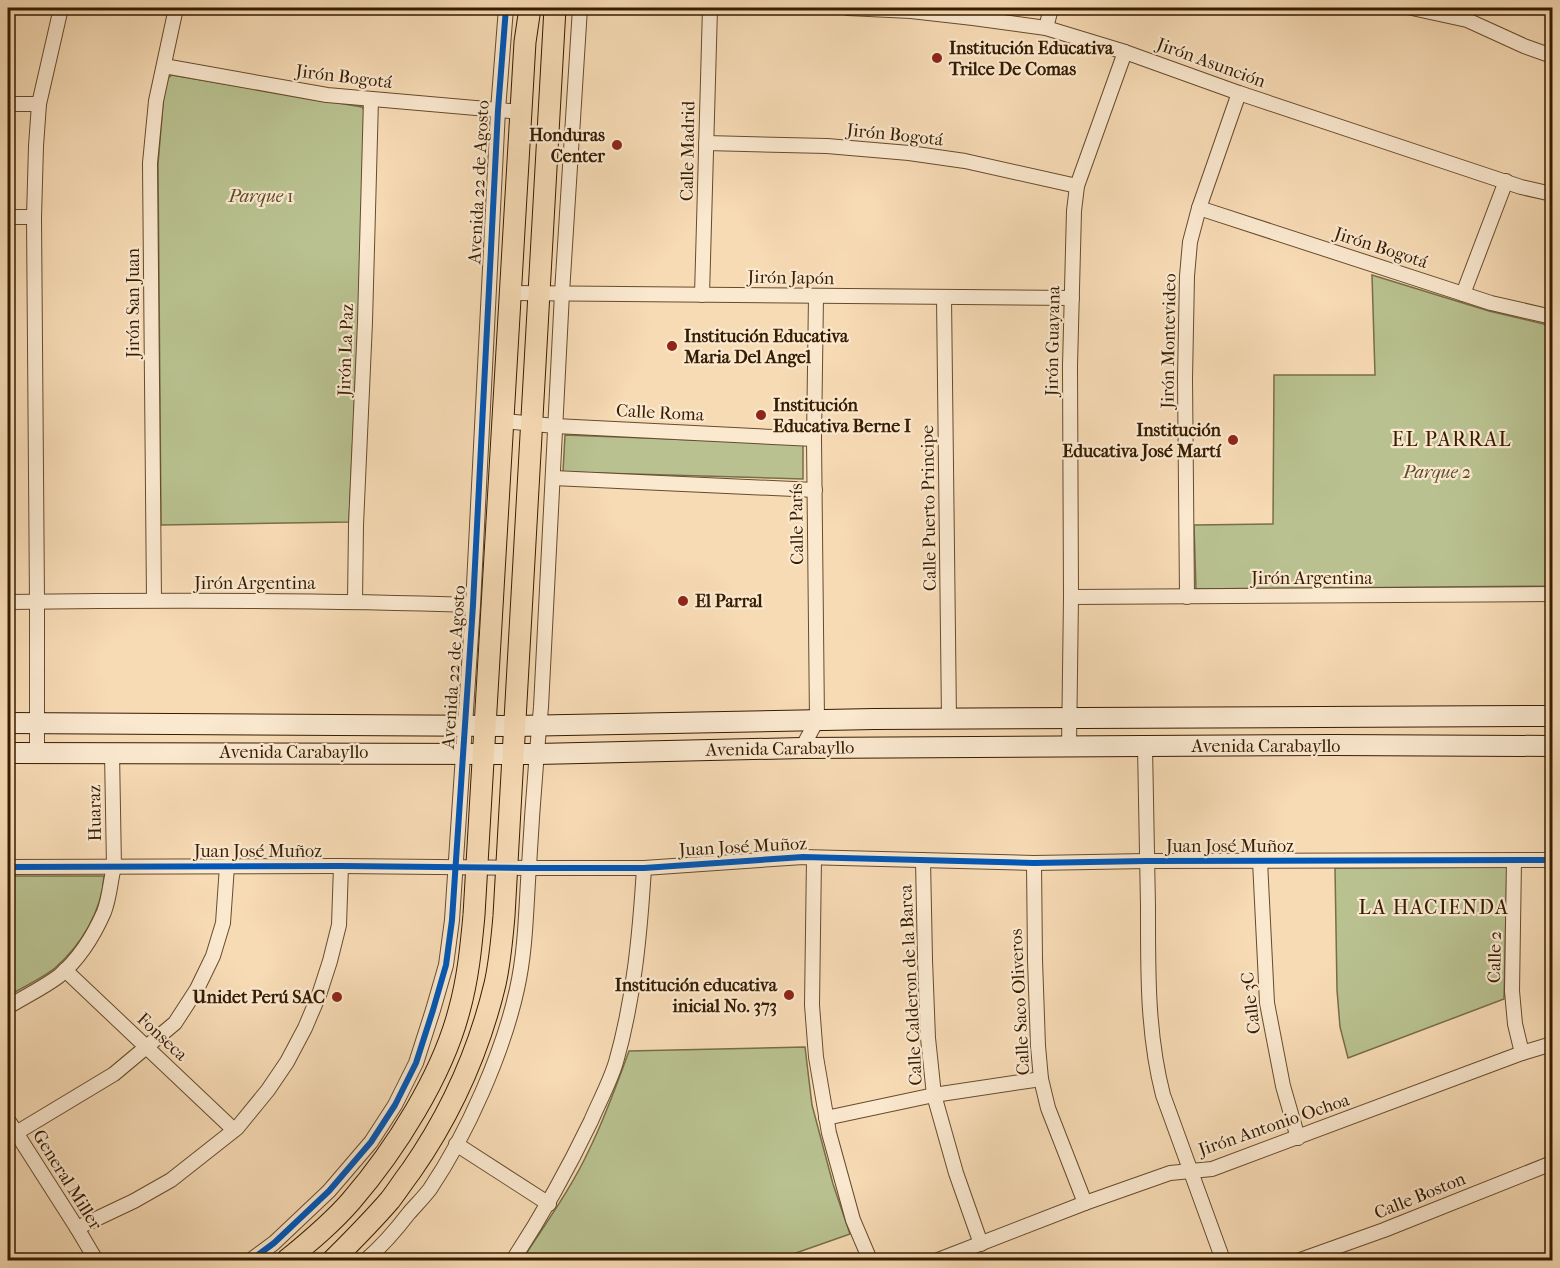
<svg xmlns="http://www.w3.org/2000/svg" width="1560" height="1268" font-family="'IM FELL French Canon',serif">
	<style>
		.green { fill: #b9c190; stroke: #786e48; stroke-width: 1.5 }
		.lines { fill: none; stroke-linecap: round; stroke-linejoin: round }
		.street-casing { stroke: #664c2d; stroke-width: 16 }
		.secondary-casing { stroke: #361c00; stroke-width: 22 }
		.primary-casing { stroke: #361c00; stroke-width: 23 }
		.street { stroke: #fae8cf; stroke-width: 14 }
		.secondary { stroke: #fae8cf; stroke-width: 20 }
		.primary { stroke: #f7dbb5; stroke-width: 21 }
		.cycleway-casing { stroke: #fae8cf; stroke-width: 10 }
		.cycleway { stroke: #0057b8; stroke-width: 6 }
		.poi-dot { fill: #8f2418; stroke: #fae8cf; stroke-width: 2 }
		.labels { text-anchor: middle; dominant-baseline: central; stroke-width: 4.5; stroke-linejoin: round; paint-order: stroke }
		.poi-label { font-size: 18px; font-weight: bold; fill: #361c00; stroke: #fae8cf; text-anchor: start }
		.street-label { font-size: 18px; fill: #361c00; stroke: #fae8cf }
		.park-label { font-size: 18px; font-style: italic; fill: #5d4e2b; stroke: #fae8cf }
		.neighbourhood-label { font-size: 20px; letter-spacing: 1.5px; fill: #361c00; stroke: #fae8cf }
	</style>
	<rect width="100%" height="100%" fill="#f7dbb5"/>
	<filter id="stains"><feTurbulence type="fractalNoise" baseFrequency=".00333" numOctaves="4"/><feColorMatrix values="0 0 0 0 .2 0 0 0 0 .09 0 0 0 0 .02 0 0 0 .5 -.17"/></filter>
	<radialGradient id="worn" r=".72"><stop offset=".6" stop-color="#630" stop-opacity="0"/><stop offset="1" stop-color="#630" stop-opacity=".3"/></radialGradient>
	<!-- green -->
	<g class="green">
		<path d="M172,75L362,107L368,115L349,522L161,525L158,164L165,80Z"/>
		<path d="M1372,275L1489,311L1552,326V586L1196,589L1194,525L1273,524L1274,375H1375Z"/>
		<path d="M565,435L803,444V479L563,472Z"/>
		<path d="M1507,867L1504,999L1348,1058L1340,1027L1337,990L1335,868Z"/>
		<path d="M8,876H104C102,911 81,945 55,968C41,979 23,987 8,996Z"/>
		<path d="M805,1047L812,1105L833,1184L850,1234L776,1260H522C545,1224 571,1189 589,1150C605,1118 617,1084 629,1051Z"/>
	</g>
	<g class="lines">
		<!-- street casing -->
		<g class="street-casing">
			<g id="street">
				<path d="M848,8L911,11L973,18L1046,28L1125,52L1239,93L1521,187L1552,194"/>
				<path d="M1412,8L1467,20L1524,46L1552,56"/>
				<path d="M1046,28L1051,8"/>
				<path d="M164,66L327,95L521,112"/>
				<path d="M8,104H39"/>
				<path d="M706,143L827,146L909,153L965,161L1077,186"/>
				<path d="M1199,208L1491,303L1552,317"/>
				<path d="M8,217H34"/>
				<path d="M510,293L1072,298"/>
				<path d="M1463,294L1506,181"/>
				<path d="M702,295L710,8"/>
				<path d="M944,297L949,719"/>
				<path d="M504,421L555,426L814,439"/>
				<path d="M553,478L815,490"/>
				<path d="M1071,597L1552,594"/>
				<path d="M1187,597L1185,378L1187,276L1190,242L1199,208L1239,93"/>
				<path d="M154,600L150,163L156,101L176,8"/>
				<path d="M355,601L356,525L365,322L371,99"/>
				<path d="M8,602C163,600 318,600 473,605"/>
				<path d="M1145,746C1146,800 1147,854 1148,907C1148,970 1147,1033 1163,1095L1223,1260"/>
				<path d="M1069,747L1071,597L1070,366L1074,211L1077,186L1125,52"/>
				<path d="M802,748L817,720L814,439L816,296"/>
				<path d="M37,753V601L34,217L36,146L39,104L61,8"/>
				<path d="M814,858L812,1005L816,1057L829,1133L853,1220L870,1260"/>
				<path d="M923,860L925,960L928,1038L934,1095L956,1173L981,1244"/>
				<path d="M1514,860L1512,991L1515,1024L1522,1053"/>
				<path d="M1260,861L1267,1003L1283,1086L1298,1138"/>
				<path d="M1034,863L1035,960L1038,1046L1041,1079L1048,1108L1085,1203"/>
				<path d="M8,867L341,866L529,868H644L803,857L1034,863L1147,861L1552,860"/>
				<path d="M65,970L234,1130"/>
				<path d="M8,1007C24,997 43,988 59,976C79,959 94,935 104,912C110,896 110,882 114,867L112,752"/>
				<path d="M826,1118L934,1095L1041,1079"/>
				<path d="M8,1120L77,1228L96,1260"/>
				<path d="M16,1133L114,1074L175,1023L197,989L213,956L223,923L227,866"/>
				<path d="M456,1144L549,1204"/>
				<path d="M77,1228L134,1201L171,1180L237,1128L268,1090L287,1062L305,1028L319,995L330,961L339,925L341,866"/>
				<path d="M251,1260L274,1243L329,1191L371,1142L395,1105L416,1063L433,1010L446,965L452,920L473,605L498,110L506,8"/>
				<path d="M366,1260C382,1246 396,1230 409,1213C416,1205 424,1197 430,1189C467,1134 503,1053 517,989C526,949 526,907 529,866C532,813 536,760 541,707L562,293L580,8"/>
				<path d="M513,1260C543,1214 567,1171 591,1121C599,1102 610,1082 616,1062C634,999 640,933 644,868"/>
				<path d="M938,1260L1085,1203L1170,1173L1212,1169L1522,1053L1552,1044"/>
				<path d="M1300,1260L1384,1230L1552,1163"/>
			</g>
		</g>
		<!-- secondary casing -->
		<g class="secondary-casing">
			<g id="secondary">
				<path d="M8,723L514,726L874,719L1552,716"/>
				<path d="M8,753L537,754L802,748L1334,745L1552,746"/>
			</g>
		</g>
		<!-- primary casing -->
		<g class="primary-casing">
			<g id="primary">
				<path d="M287,1260C309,1242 332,1223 351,1201C395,1150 442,1076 459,1011C468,979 471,947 474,915L525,42L530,8"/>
				<path d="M333,1260C352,1241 372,1221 390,1200C397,1191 404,1180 411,1171C450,1115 479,1051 495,984C500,962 502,939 504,916L555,8"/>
			</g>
		</g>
		<!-- street -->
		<use href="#street" class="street"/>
		<!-- secondary -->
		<use href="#secondary" class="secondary"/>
		<!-- primary -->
		<use href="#primary" class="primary"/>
		<!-- cycleway casing -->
		<g class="cycleway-casing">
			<g id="cycleway">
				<path d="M8,867L341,866L529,868H644L803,857L1034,863L1147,861L1552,860"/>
				<path d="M251,1260L274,1243L329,1191L371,1142L395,1105L416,1063L433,1010L446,965L452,920L473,605L498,110L506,8"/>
			</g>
		</g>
		<!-- cycleway -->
		<use href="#cycleway" class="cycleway"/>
	</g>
	<!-- markers -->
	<g class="poi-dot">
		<circle cx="937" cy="58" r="6"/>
		<circle cx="617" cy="145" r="6"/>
		<circle cx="672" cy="346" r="6"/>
		<circle cx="761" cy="415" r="6"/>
		<circle cx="1233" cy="440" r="6"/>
		<circle cx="683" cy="601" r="6"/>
		<circle cx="789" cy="995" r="6"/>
		<circle cx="337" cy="997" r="6"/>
	</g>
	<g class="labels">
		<!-- poi labels -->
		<g class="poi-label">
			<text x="949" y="48">Institución Educativa<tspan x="949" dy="21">Trilce De Comas</tspan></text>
			<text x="605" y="135" text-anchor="end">Honduras<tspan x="605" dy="21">Center</tspan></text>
			<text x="684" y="336">Institución Educativa<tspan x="684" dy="21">Maria Del Angel</tspan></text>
			<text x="773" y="405">Institución<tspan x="773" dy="21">Educativa Berne I</tspan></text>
			<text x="1221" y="430" text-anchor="end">Institución<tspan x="1221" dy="21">Educativa José Martí</tspan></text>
			<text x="695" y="601">El Parral</text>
			<text x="777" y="985" text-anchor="end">Institución educativa<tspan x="777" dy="21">inicial No. 373</tspan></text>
			<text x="325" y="997" text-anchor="end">Unidet Perú SAC</text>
		</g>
		<!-- street labels -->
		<g class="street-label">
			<text transform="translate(1211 63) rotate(20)">Jirón Asunción</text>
			<text transform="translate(344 77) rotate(7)">Jirón Bogotá</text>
			<text transform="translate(895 135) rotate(6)">Jirón Bogotá</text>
			<text transform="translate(688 151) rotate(-89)">Calle Madrid</text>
			<text transform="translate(479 182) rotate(-87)">Avenida 22 de Agosto</text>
			<text transform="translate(1381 248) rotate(18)">Jirón Bogotá</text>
			<text transform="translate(791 278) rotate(1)">Jirón Japón</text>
			<text transform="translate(133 303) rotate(-90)">Jirón San Juan</text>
			<text transform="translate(1053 341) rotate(-89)">Jirón Guayana</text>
			<text transform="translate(1169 341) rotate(-89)">Jirón Montevideo</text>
			<text transform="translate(346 350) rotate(-88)">Jirón La Paz</text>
			<text transform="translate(660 413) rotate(3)">Calle Roma</text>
			<text transform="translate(929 508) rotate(-91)">Calle Puerto Principe</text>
			<text transform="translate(797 524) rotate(-91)">Calle París</text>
			<text x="1312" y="578">Jirón Argentina</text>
			<text x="255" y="583">Jirón Argentina</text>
			<text transform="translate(454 667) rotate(-86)">Avenida 22 de Agosto</text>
			<text x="1266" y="746">Avenida Carabayllo</text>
			<text transform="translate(780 749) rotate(-1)">Avenida Carabayllo</text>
			<text x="294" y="752">Avenida Carabayllo</text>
			<text transform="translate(95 813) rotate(-91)">Huaraz</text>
			<text x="1230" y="846">Juan José Muñoz</text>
			<text transform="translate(743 847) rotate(-3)">Juan José Muñoz</text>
			<text x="258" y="851">Juan José Muñoz</text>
			<text transform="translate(1495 957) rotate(-89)">Calle 2</text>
			<text transform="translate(911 985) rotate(-93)">Calle Calderon de la Barca</text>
			<text transform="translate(1020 1002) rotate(-93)">Calle Saco Oliveros</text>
			<text transform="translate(1251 1003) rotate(-97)">Calle 3C</text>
			<text transform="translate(162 1037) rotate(43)">Fonseca</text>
			<text transform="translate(1274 1125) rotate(-19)">Jirón Antonio Ochoa</text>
			<text transform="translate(67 1180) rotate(58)">General Miller</text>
			<text transform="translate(1420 1196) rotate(-22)">Calle Boston</text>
		</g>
		<!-- park labels -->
		<g class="park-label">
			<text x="261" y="196">Parque 1</text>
			<text x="1437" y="472">Parque 2</text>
		</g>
		<!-- neighbourhood labels -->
		<g class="neighbourhood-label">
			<text x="1452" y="439">EL PARRAL</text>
			<text x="1434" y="907">LA HACIENDA</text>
		</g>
	</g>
	<!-- margin -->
	<rect width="1560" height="1268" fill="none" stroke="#f7dbb5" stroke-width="30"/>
	<rect x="9" y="9" width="1542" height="1250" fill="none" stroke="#361c00" stroke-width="3"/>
	<rect x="15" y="15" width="1530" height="1238" fill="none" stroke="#361c00" stroke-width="1.5"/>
	<rect width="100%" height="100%" filter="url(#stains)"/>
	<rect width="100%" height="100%" fill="url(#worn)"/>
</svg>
